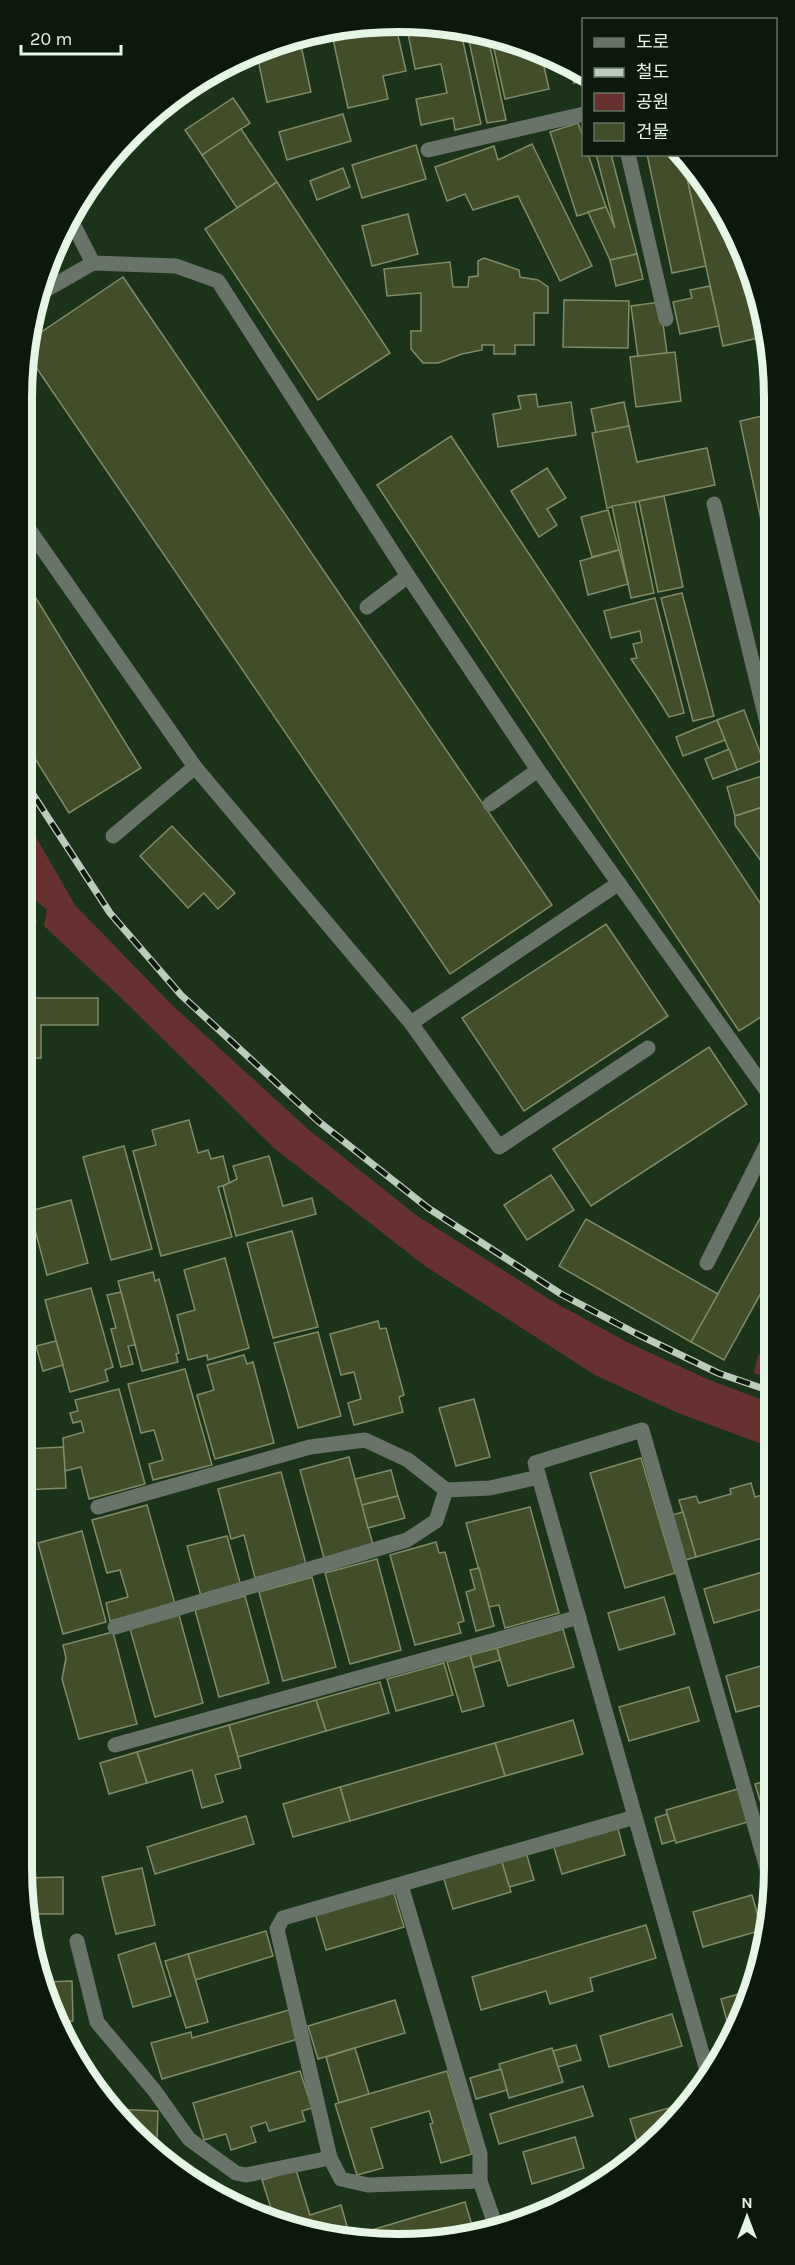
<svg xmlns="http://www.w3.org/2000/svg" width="795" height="2265" font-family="Karla,'Noto Sans KR',sans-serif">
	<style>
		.green { fill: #66312f }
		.building { fill: #424d2a; stroke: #808c67; stroke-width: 1.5 }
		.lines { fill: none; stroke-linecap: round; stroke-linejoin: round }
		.service { stroke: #677467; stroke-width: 15 }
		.minor { stroke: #677467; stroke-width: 15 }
		.rail-casing { stroke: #bbcdba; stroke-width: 7 }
		.rail { stroke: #0d180c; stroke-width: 4.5; stroke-dasharray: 14; stroke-linecap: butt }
		.rim { fill: none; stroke: #e6f6e5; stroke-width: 8 }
	</style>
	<rect width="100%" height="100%" fill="#1a3319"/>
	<!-- green -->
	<g class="green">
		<path d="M21,811L75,905L171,1004L308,1129L416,1215L552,1301L629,1343L707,1379L773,1404V1448L678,1413L595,1375L425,1266L274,1148L118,995L44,926L47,910L21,888Z"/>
		<path d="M773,1345V1379L754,1373L758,1355Z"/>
	</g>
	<!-- building -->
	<g class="building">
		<path d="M348,24L396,27L406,71L383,76L388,99L348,108L331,30Z"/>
		<path d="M407,28L461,32L481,124L455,130L453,118L421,125L416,99L447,93L441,64L415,69Z"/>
		<path d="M467,32L487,33L506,120L487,123Z"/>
		<path d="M504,38L541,53L549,89L505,99L492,40Z"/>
		<path d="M300,41L311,92L267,102L257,55Z"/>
		<path d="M570,65L584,71V81L574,83Z"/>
		<path d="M200,79L205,87L156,118Z"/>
		<path d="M233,98L250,123L202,155L185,130Z"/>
		<path d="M343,114L351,141L287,160L279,132Z"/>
		<path d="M578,123L584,139V154H588L606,207L577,216L550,132Z"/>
		<path d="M241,129L277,182L237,208L202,155Z"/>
		<path d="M532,144L592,266L560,281L518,196L473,210L465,194L447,201L435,167L494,146L498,160Z"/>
		<path d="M416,145L426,179L362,198L352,165Z"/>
		<path d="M596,154H611L637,254L610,260L588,212L606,207L615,228Z"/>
		<path d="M647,154H682L706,266L672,273Z"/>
		<path d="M682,154H684L735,231L767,336L723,346Z"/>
		<path d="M343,168L350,187L317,200L310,181Z"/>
		<path d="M277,182L390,353L318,400L205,229Z"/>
		<path d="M408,214L418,254L372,266L362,226Z"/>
		<path d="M637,254L643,279L616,286L610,260Z"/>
		<path d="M484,258L519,270L520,277L538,280L548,287V313H534V345H515V354H494V345H482V350L462,354L438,363H423L411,349V331H421V293L387,296L384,269L450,262L453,287H468L469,277L478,276V261Z"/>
		<path d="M123,277L552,905L450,974L27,354L28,341Z"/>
		<path d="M710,286L719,326L680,334L673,302L692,298L690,290Z"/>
		<path d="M564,300L629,301L628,348L563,347Z"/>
		<path d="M660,302L667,353L638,357L631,306Z"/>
		<path d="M675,352L681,401L636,407L630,357Z"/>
		<path d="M536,394L538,407L571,402L576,435L498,447L493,414L521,409L518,396Z"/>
		<path d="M624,402L629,426L596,433L591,409Z"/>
		<path d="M771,414V567L740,421Z"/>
		<path d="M629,426L637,462L707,448L715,485L607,508L592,433Z"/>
		<path d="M451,436L772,921V1010L739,1031L377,485Z"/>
		<path d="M547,468L566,498L547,509L557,525L539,537L511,491Z"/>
		<path d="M664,496L683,587L658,592L639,501Z"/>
		<path d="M635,502L654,593L631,598L612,506Z"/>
		<path d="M608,510L619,550L592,557L581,517Z"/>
		<path d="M619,550L628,584L588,595L580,561Z"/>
		<path d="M21,574L141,768L69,813L21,736Z"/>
		<path d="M682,593L714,716L693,721L661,598Z"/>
		<path d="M655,598L684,713L669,717L655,694L631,659L637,658L633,644L642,642L640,631L611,638L604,611Z"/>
		<path d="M744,710L763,760L737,770L717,720Z"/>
		<path d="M717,720L725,740L683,756L676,737Z"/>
		<path d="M729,749L737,770L713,779L705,759Z"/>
		<path d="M772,773V804L735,816L727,787Z"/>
		<path d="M772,804V876L735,825V816Z"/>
		<path d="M172,826L235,893L218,909L204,893L188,908L140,856Z"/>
		<path d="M606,924L668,1016L524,1111L462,1018Z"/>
		<path d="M21,940H24L25,969H21Z"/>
		<path d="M21,998H98V1025H41V1058L21,1059Z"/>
		<path d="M709,1047L747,1104L591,1206L553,1149Z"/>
		<path d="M189,1120L198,1153L208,1150L211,1159L223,1156L230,1184L218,1187L232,1237L161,1256L133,1151L156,1145L152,1130Z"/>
		<path d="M124,1146L152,1249L111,1260L83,1157Z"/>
		<path d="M269,1156L283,1206L312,1198L316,1214L236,1236L223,1186L237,1179L233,1166Z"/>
		<path d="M551,1175L574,1210L527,1240L504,1205Z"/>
		<path d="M773,1195V1271L724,1360L691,1342Z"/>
		<path d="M71,1200L88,1263L47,1275L30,1211Z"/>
		<path d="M586,1219L718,1294L691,1342L559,1266Z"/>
		<path d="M292,1231L318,1327L273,1338L247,1243Z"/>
		<path d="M225,1258L249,1348L208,1360L207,1355L188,1360L177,1315L195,1310L184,1270Z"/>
		<path d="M153,1272L155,1281L159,1279L179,1353L176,1354L178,1362L142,1371L118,1281Z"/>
		<path d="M91,1288L113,1367L105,1370L108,1381L70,1392L45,1300Z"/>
		<path d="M121,1292L135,1345L128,1346L133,1364L121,1367L111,1329L116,1328L107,1295Z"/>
		<path d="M21,1307H24L23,1449L64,1447L66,1488L21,1490Z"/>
		<path d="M378,1321L380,1329L386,1328L404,1395L399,1397L403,1412L354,1425L348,1403L361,1399L354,1372L341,1375L330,1334Z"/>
		<path d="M318,1332L341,1416L298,1428L274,1343Z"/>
		<path d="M56,1341L63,1365L43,1371L36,1346Z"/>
		<path d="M244,1355L247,1364L253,1362L274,1443L215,1459L197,1395L214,1390L207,1365Z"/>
		<path d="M185,1369L212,1465L153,1480L149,1464L163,1460L154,1430L141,1433L128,1384Z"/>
		<path d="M119,1389L145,1484L89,1499L81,1467L65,1471L63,1438L84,1432L81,1421L73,1423L70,1413L78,1411L75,1400Z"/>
		<path d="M474,1399L490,1457L456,1466L439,1408Z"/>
		<path d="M349,1457L373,1545L324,1558L300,1470Z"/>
		<path d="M641,1458L675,1573L625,1588L590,1473Z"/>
		<path d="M391,1470L398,1496L362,1505L355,1479Z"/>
		<path d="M281,1472L306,1564L255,1578L244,1535L231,1539L218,1489Z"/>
		<path d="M751,1483L755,1497L773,1492V1535L696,1557L679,1500L696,1496L699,1503L731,1494L730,1489Z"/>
		<path d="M398,1496L405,1518L368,1528L362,1505Z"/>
		<path d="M147,1505L175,1604L110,1621L106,1603L128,1597L120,1570L107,1573L92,1520Z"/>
		<path d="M530,1507L559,1613L505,1628L499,1605L489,1607L466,1523Z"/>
		<path d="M683,1512L696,1557L685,1560L672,1515Z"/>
		<path d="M82,1531L106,1622L63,1634L38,1543Z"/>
		<path d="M227,1536L241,1586L201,1596L187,1546Z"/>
		<path d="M436,1542L439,1553L445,1552L464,1621L458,1623L461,1633L415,1645L390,1555Z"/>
		<path d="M377,1559L401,1650L350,1664L325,1573Z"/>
		<path d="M479,1568L494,1626L476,1631L466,1592L475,1589L470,1570Z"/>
		<path d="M773,1569V1606L714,1623L704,1589Z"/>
		<path d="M312,1577L336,1667L283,1681L259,1592Z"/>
		<path d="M245,1596L269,1683L219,1697L195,1610Z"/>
		<path d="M664,1597L675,1634L619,1650L608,1613Z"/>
		<path d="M179,1615L203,1703L155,1717L130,1629Z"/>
		<path d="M563,1629L574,1667L508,1686L497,1648Z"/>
		<path d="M113,1632L137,1724L79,1739L62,1679L66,1658L63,1645Z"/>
		<path d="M497,1648L500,1660L473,1668L470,1655Z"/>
		<path d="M470,1655L484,1706L462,1712L447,1662Z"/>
		<path d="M774,1662V1702L736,1712L726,1676Z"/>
		<path d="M444,1663L453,1695L396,1711L387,1679Z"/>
		<path d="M380,1682L389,1713L326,1731L316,1700Z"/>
		<path d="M689,1687L699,1721L629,1741L619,1707Z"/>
		<path d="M316,1700L326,1731L238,1757L229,1725Z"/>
		<path d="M573,1720L583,1754L505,1776L495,1743Z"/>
		<path d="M229,1725L241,1768L215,1775L223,1802L202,1808L192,1770L147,1783L137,1752Z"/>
		<path d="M495,1743L505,1776L350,1821L340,1787Z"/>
		<path d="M137,1752L147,1783L109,1794L100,1763Z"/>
		<path d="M774,1779V1814L765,1817L755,1784Z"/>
		<path d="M340,1787L350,1821L293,1837L283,1804Z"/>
		<path d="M741,1788L751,1821L676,1843L666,1810Z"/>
		<path d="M667,1814L675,1840L662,1844L655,1818Z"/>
		<path d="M246,1816L254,1844L155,1874L147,1847Z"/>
		<path d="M617,1825L625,1855L562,1874L553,1844Z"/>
		<path d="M526,1852L534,1880L509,1887L501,1859Z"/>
		<path d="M501,1859L511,1892L453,1909L443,1876Z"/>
		<path d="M142,1868L155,1925L116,1934L102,1877Z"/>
		<path d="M63,1877V1914H30L23,1878Z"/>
		<path d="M393,1890L404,1927L326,1950L315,1913Z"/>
		<path d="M752,1895L762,1930L703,1947L693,1912Z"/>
		<path d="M646,1925L656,1958L590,1978L593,1991L550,2004L546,1991L481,2010L472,1977Z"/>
		<path d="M266,1931L273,1956L195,1980L188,1954Z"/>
		<path d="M155,1943L171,1996L133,2007L118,1955Z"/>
		<path d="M188,1954L208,2022L186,2028L165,1961Z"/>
		<path d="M72,1981L73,2021L56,2022L50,2011L44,1982Z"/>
		<path d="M749,1991L730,2033L721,1999Z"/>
		<path d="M395,2000L405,2033L318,2059L308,2026Z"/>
		<path d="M289,2010L298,2039L162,2079L151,2043L191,2032L192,2038Z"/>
		<path d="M672,2014L682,2046L609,2067L600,2036Z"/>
		<path d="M576,2045L581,2060L558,2067L553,2051Z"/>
		<path d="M355,2048L369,2094L339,2103L326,2057Z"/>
		<path d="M552,2048L563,2082L509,2098L499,2064Z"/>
		<path d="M501,2069L507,2090L476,2099L470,2078Z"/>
		<path d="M300,2071L312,2108L302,2111L305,2121L269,2131L266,2122L251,2127L256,2142L231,2150L226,2134L204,2140L193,2103Z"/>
		<path d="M447,2071L472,2154L441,2163L430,2124L433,2123L429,2111L371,2128L383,2168L357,2175L335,2104Z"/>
		<path d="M583,2086L593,2116L499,2144L490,2114Z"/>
		<path d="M683,2104L639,2148L630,2119Z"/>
		<path d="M110,2109L158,2111L157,2140H146L115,2116Z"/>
		<path d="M575,2137L584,2168L532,2184L523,2152Z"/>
		<path d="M296,2170L310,2215L341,2205L351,2240L274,2218L262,2180Z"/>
		<path d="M465,2202L474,2232L367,2240L365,2232Z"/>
		<path d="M366,2236L367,2240L351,2241V2240Z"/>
	</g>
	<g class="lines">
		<!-- service -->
		<g class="service">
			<path d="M72,222L93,263"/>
			<path d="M37,295L93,263L176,266L218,281L408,576L538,770L771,1097L772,1134"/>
			<path d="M21,518L195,767L411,1023L499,1147L648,1048"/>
			<path d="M367,607L408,576"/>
			<path d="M490,804L538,770"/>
			<path d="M113,836L195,767"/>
			<path d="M21,921H29"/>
			<path d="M411,1023L619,883"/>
			<path d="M707,1263L772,1134"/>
		</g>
		<!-- minor -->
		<g class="minor">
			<path d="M428,150L584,114"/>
			<path d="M628,154L666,319"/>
			<path d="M714,504L768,727L772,729"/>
			<path d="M98,1507L310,1447L365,1440L408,1460L446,1490L490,1488L539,1477"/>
			<path d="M115,1627L407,1540L436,1521L446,1490"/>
			<path d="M115,1745L579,1617"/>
			<path d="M401,1885L480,2154V2181L497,2230"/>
			<path d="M77,1941L97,2022L154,2090L189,2139L236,2173L246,2175L330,2158L341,2179L368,2185L480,2181"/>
			<path d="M709,2078L535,1463L642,1430L772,1886"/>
			<path d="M330,2158L277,1929L283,1918L635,1817"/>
		</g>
		<!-- rail casing -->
		<g class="rail-casing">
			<path id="rail" d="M21,776L110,913L181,995L318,1121L428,1208L561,1294L637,1334L718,1373L773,1392"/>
		</g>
		<!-- rail -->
		<use href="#rail" class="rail"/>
	</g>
	<!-- crop -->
	<path d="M0 0H795V2265H0ZM398 32H398A366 366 0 0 1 764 398V1868A366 366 0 0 1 398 2234H398A366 366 0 0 1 32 1868V398A366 366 0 0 1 398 32Z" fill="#0d180c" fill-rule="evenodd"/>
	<path class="rim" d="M398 32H398A366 366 0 0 1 764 398V1868A366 366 0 0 1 398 2234H398A366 366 0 0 1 32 1868V398A366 366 0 0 1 398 32Z"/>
	<!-- legend -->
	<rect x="582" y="18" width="195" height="138" fill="#0d180c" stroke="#647163" stroke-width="1.5"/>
	<rect x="594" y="38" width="30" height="9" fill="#677467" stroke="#647163" stroke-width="1.5"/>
	<text x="636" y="48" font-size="18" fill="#e6f6e5">도로</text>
	<rect x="594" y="68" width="30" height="9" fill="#bbcdba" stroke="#647163" stroke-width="1.5"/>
	<text x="636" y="78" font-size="18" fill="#e6f6e5">철도</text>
	<rect x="594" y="93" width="30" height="18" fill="#66312f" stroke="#647163" stroke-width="1.5"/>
	<text x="636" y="108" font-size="18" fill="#e6f6e5">공원</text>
	<rect x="594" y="123" width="30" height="18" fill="#424d2a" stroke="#647163" stroke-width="1.5"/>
	<text x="636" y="138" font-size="18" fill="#e6f6e5">건물</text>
	<!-- north arrow -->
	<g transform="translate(747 2217)" stroke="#0d180c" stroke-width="4.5" paint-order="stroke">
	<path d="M0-4.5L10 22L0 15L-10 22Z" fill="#e6f6e5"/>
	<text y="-9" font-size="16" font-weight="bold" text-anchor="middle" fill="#e6f6e5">N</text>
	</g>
	<!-- scale -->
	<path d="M21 45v9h100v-9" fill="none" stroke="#e6f6e5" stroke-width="3"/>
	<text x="30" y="45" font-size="18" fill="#e6f6e5" stroke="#0d180c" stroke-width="4.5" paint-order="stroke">20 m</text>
</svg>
